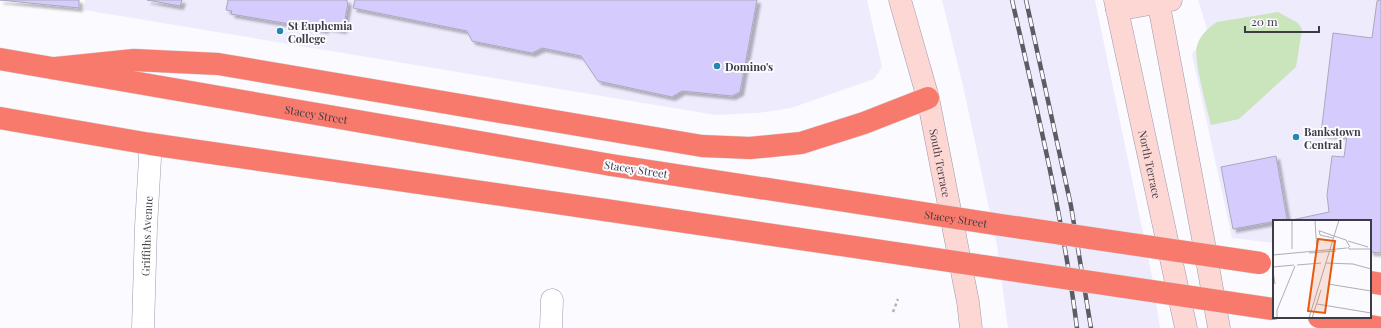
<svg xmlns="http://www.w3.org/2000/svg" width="1381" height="328" font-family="'Playfair Display',serif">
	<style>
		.built { fill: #eeebfd }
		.green { fill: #cae4bb }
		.building { fill: #d5ccfd; stroke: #aba8bd; filter: url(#shadow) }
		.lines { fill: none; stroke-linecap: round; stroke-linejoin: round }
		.street-casing { stroke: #9d9aaf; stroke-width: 23 }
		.secondary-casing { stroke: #9d9aaf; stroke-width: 23 }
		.highway-casing { stroke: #d8d8da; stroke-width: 23 }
		.path { stroke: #b3b2b8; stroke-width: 2.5; stroke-dasharray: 3 3; stroke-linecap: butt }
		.street { stroke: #fff; stroke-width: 22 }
		.secondary { stroke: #fdd7d3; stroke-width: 22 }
		.highway { stroke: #f87a6c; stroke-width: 22 }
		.rail-casing { stroke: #5d5c64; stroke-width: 4.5 }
		.rail { stroke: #fbfaff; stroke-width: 3; stroke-dasharray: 9; stroke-linecap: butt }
		.highway-bridge-casing { stroke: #d8d8da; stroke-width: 23; stroke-linecap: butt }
		.highway-bridge { stroke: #f87a6c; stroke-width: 22 }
		.poi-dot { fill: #2188b1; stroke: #fbfaff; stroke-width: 1.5 }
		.labels { text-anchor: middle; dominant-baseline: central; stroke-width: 4; stroke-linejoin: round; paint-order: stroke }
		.poi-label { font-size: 11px; font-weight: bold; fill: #3d3b44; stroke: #fbfaff; text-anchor: start }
		.street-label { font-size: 11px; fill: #3d3b44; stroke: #fbfaff }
		.inset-road { fill: none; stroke: #afaeb4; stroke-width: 1 }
		.view { fill: #e8590c; fill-opacity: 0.15; stroke: #e8590c; stroke-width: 2 }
		.inset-edge { fill: none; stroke: #3d3b44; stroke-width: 2 }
	</style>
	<defs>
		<filter id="shadow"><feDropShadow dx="3.5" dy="3.5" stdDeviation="1" flood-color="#0004"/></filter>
	</defs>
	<rect width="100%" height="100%" fill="#fbfaff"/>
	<!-- built -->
	<g class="built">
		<path d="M85,0H867L882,67L874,79L791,108L758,113L716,115L84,10Z"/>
		<path d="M942,0H1095L1152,276L1160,328H1008L997,246L964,90Z"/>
		<path d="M1198,0H1381L1370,221H1274V243L1232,238L1192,54L1208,32Z"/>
	</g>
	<!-- green -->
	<path class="green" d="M1278,12L1298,23L1302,29L1296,67L1239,119L1211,125C1207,108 1193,59 1197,46C1200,35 1208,28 1217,22Z"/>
	<!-- building -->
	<g class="building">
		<path d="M0,0H79V8Z"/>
		<path d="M147,0H182L180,6Z"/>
		<path d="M228,0H347V2L348,3L343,30L325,27V30L231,14L232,11L226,10Z"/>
		<path d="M355,0H757L740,92L732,96L682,91L672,97L598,81L581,56L542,48L532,53L472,41L467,31L353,8Z"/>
		<path d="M1380,0H1381V253L1370,252V221H1287L1329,212L1327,195L1332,156L1344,157L1347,136L1321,134L1333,33L1372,38L1377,1Z"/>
		<path d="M1276,156L1287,219L1233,229L1221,167Z"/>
	</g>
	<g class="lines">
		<!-- street casing -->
		<g class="street-casing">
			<g id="street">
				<path id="s1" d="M143,328L146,227L150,158V144"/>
				<path d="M551,328L552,300"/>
			</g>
		</g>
		<!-- secondary casing -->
		<g class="secondary-casing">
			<g id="secondary">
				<path id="s2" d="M900,0L928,98L968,302L971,328"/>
				<path id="s3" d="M1115,0L1186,328"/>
				<path d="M1158,0L1205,249L1219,328"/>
				<path d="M1117,10L1171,0"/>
			</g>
		</g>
		<!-- highway casing -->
		<g class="highway-casing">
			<g id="highway">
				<path id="s4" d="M0,59L611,165"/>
				<path d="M56,68L134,60L218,64L702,146L750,148L801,143L864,123L928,98"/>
				<path d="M0,118L150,144L605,210"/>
				<path d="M1370,282L1381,284"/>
				<path d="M1319,317L1381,328"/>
			</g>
		</g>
		<!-- path -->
		<path class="path" d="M893,312L898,299"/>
		<!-- street -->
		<use href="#street" class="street"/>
		<!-- secondary -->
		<use href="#secondary" class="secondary"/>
		<!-- highway -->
		<use href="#highway" class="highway"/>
		<!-- rail casing -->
		<g class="rail-casing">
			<g id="rail">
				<path d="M1012,0C1037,109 1063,218 1077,328"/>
				<path d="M1026,0L1071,206L1091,328"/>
			</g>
		</g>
		<!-- rail -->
		<use href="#rail" class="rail"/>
		<!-- highway-bridge casing -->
		<g class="highway-bridge-casing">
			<g id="highway-bridge">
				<path id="s5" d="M611,165L1001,225L1260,263"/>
				<path d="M605,210L1273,309"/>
			</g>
		</g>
		<!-- highway-bridge -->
		<use href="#highway-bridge" class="highway-bridge"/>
	</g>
	<!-- markers -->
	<g class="poi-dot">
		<circle cx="280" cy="31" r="4"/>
		<circle cx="717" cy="66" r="4"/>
		<circle cx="1296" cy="137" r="4"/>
	</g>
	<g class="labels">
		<!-- poi labels -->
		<g class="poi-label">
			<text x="288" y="25">St Euphemia<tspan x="288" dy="13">College</tspan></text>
			<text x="725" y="66">Domino's</text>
			<text x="1304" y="131">Bankstown<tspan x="1304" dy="13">Central</tspan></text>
		</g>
		<!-- street labels -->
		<g class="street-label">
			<text stroke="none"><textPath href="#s4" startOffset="321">Stacey Street</textPath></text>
			<text stroke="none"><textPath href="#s2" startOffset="168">South Terrace</textPath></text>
			<text stroke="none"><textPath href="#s3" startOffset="168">North Terrace</textPath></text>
			<text transform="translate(636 169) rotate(9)">Stacey Street</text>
			<text stroke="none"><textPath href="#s5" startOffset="349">Stacey Street</textPath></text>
			<text stroke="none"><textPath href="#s1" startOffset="92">Griffiths Avenue</textPath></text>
		</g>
	</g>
	<!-- overview -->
	<g transform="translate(1273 220)">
		<rect width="98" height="98" fill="#fbfaff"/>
		<path class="inset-road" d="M42,0L44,32M46,10L47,15L60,18M47,11L61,16M61,16L73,20L77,27M75,21L95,27M75,27L76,29H98M19,29V0M36,33L63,31M0,35L74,28M53,43L80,44L98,49M24,45L48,43M0,47L21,45M0,51L2,64M55,64L98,71M44,84L98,93M4,98V90L22,46M36,98L66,0M39,98L48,70"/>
		<path class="view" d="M45,19L62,21L52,93L35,91Z"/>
		<rect width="98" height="98" class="inset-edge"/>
	</g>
	<!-- scale -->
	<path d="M1245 26v6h74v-6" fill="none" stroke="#3d3b44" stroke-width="2"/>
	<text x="1251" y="26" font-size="12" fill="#3d3b44" stroke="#fbfaff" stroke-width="3" paint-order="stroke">20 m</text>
</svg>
